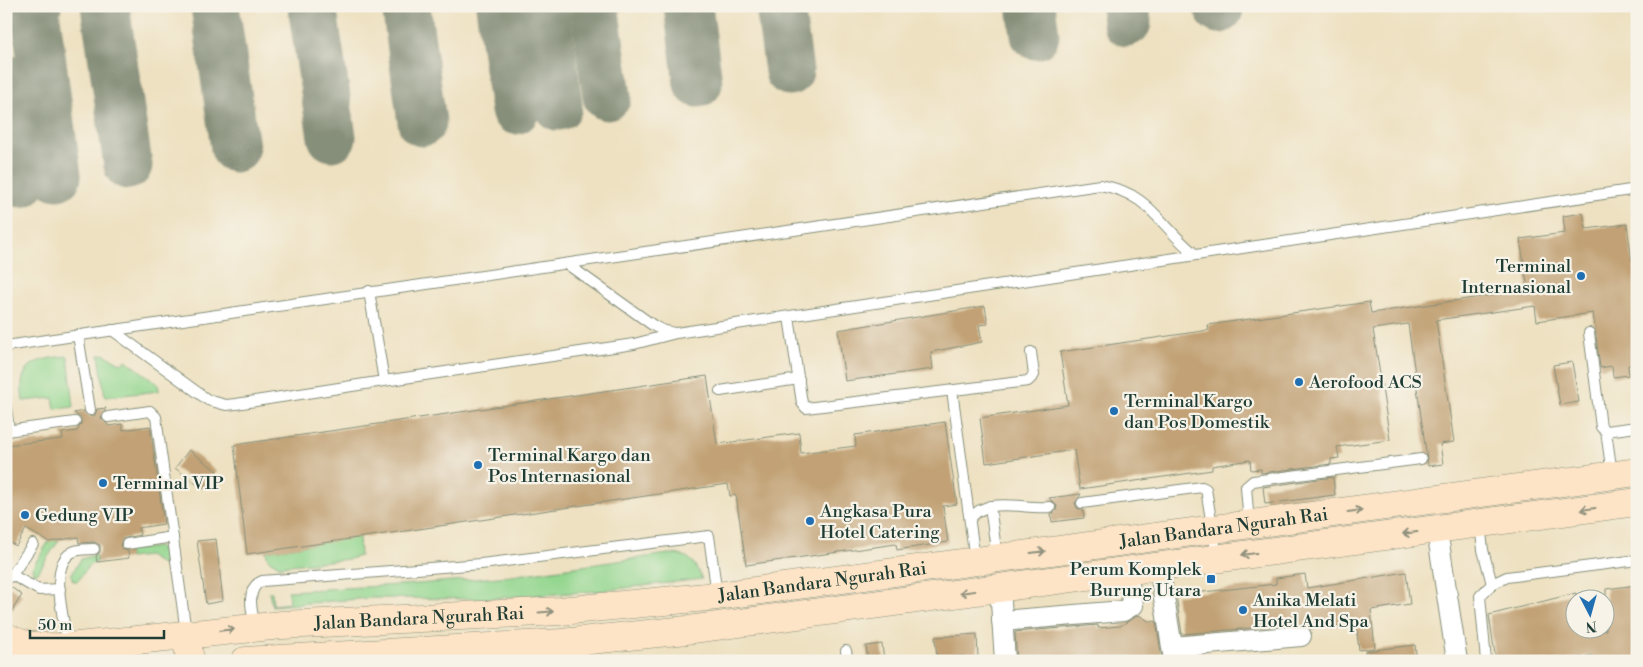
<svg xmlns="http://www.w3.org/2000/svg" width="1643" height="667" font-family="'Libre Bodoni',serif">
	<style>
		.green { fill: #93d68e; stroke: #598a61 }
		.lines { fill: none; stroke-linecap: round; stroke-linejoin: round }
		.taxiway { stroke: #868f7a; stroke-width: 49 }
		.building { fill: #c1a175 }
		.lane-casing { stroke: #868f7a; stroke-width: 12 }
		.street-casing { stroke: #868f7a; stroke-width: 22 }
		.secondary-casing { stroke: #868f7a; stroke-width: 29 }
		.lane { stroke: #fff; stroke-width: 10 }
		.street { stroke: #fff; stroke-width: 20 }
		.secondary { stroke: #fee4c6; stroke-width: 28 }
		.oneway { stroke: #8e907d }
		.poi-dot { fill: #1f6fb2; stroke: #f7f3e8; stroke-width: 2 }
		.labels { text-anchor: middle; dominant-baseline: central; stroke-width: 4.5; stroke-linejoin: round; paint-order: stroke }
		.poi-label { font-size: 18px; fill: #1f3d34; stroke: #f7f3e8; text-anchor: start }
		.street-label { font-size: 18px; fill: #1f3d34; stroke: #f7f3e8 }
	</style>
	<rect width="100%" height="100%" fill="#f7f3e8"/>
	<filter id="ink" filterUnits="userSpaceOnUse"><feTurbulence type="fractalNoise" baseFrequency=".02" numOctaves="2"/><feDisplacementMap in="SourceGraphic" scale="10" xChannelSelector="R" yChannelSelector="G"/><feConvolveMatrix kernelMatrix="1 2 1 2 8 2 1 2 1" color-interpolation-filters="sRGB"/></filter>
	<filter id="wash" filterUnits="userSpaceOnUse"><feTurbulence type="fractalNoise" baseFrequency=".0096" numOctaves="4" result="noise"/><feDisplacementMap in="SourceGraphic" scale="20" xChannelSelector="R" yChannelSelector="G"/><feGaussianBlur stdDeviation="1.12" result="paint"/><feColorMatrix in="noise" values="0 0 0 0 0 0 0 0 0 0 0 0 0 0 0 0 0 1.4 0 .05"/><feComposite in="paint" operator="in"/></filter>
	<g filter="url(#wash)">
		<rect width="100%" height="100%" fill="#eee1c1"/>
		<!-- green -->
		<g class="green">
			<path d="M104,354L122,364L126,360L158,384L159,391L105,397L99,355Z"/>
			<path d="M68,356L74,407L55,409L53,398L23,401C17,363 35,359 68,356Z"/>
			<path d="M54,533L59,540L38,572L33,574L32,568Z"/>
			<path d="M359,537L360,556L350,559L279,566L268,559L266,551Z"/>
			<path d="M159,547L164,554L166,562L164,566L148,556L129,558L128,550Z"/>
			<path d="M668,554C690,554 693,560 702,579L599,591L483,599L371,598L272,606L269,592H272L273,605L289,603L288,591L417,584L510,576Z"/>
			<path d="M95,555L97,562L89,565L78,581H73L71,575L81,559Z"/>
		</g>
		<g class="lines">
			<!-- taxiway -->
			<g class="taxiway">
				<path d="M37,6L35,10L57,176"/>
				<path d="M105,6L128,165"/>
				<path d="M215,6L235,148"/>
				<path d="M312,6L332,137"/>
				<path d="M406,6L422,122"/>
				<path d="M500,6L515,110"/>
				<path d="M545,6L558,106"/>
				<path d="M594,6L607,96"/>
				<path d="M688,6L698,83"/>
				<path d="M780,6L789,71"/>
				<path d="M1031,6L1035,35"/>
				<path d="M1125,6L1127,22"/>
				<path d="M1218,6L1219,9"/>
				<path d="M6,78L21,183"/>
			</g>
		</g>
		<g id="blocks">
			<!-- building -->
			<g class="building">
				<path d="M1583,213L1586,229L1627,224L1632,261H1637V364L1628,365L1629,375L1613,377L1612,366L1600,368L1593,313L1537,321L1535,306L1436,320L1454,442L1440,444L1443,464L1428,466L1408,324L1373,329L1390,440L1337,447L1339,458L1331,459V464L1261,473V469L1251,470L1250,460L1212,466V470L1080,489L1074,450L986,463L980,418L1068,405L1060,352L1209,330L1208,325L1369,302L1371,313L1528,290L1520,239L1565,233L1563,216Z"/>
				<path d="M985,306L988,324L979,325L982,342L931,352L933,369L845,381L838,330Z"/>
				<path d="M1572,362L1579,402L1560,405L1553,365Z"/>
				<path d="M707,376L717,444L799,433L801,453L856,446L855,435L945,422L957,504L943,506L948,542L897,550L896,544L746,565L736,495L730,496L728,484L247,554L234,445Z"/>
				<path d="M106,408L101,418L109,426L122,424L123,430L150,426L164,524L138,528L140,535L122,539L120,546L124,550L128,551L129,558L97,562L96,556L100,552V545L94,542L79,543L78,537L49,542L26,529L16,546L6,540V445L63,439L62,433L77,431L81,424V418L74,413L83,411L91,417L95,415L97,409Z"/>
				<path d="M189,450L217,471L203,489L175,468Z"/>
				<path d="M1333,477L1335,495L1265,504L1263,487Z"/>
				<path d="M1081,494L1075,503L1077,508L1083,510L1084,518L1052,522L1051,514L1056,511L1057,506L1049,498Z"/>
				<path d="M216,539L223,601L206,604L197,541Z"/>
				<path d="M1406,572L1410,604L1371,610L1375,648L1359,650L1356,624L1310,629L1300,624L1182,634L1176,595L1276,584V578L1305,574L1307,588Z"/>
				<path d="M8,585L22,595L6,620V586Z"/>
				<path d="M1637,585V661H1593L1592,655L1566,661H1496L1489,615L1576,593V630H1606V589Z"/>
				<path d="M1139,615L1150,622L1156,621L1162,659L1017,661L1015,632L1098,625V628L1120,626Z"/>
				<path d="M977,634L978,659H964V656L937,658L935,637Z"/>
				<path d="M882,644L884,661H868L866,646Z"/>
				<path d="M1415,645L1417,661H1365V651Z"/>
			</g>
		</g>
	</g>
	<g filter="url(#ink)">
		<use href="#blocks" fill-opacity="0" stroke="#868f7a" stroke-width="1"/>
		<g class="lines">
			<!-- lane casing -->
			<g class="lane-casing">
				<g id="lane">
					<path d="M567,264L654,326L662,330L675,333"/>
					<path d="M789,317L802,403L806,408L1028,381L1034,375L1031,352"/>
					<path d="M112,330L208,400L226,405L236,404L384,381L369,291"/>
					<path d="M1589,333L1601,427L1606,431L1637,427"/>
					<path d="M78,335L90,410"/>
					<path d="M6,346L1100,185C1151,193 1159,226 1196,255L1637,189"/>
					<path d="M384,381L634,344L676,333L1196,255"/>
					<path d="M952,390L975,560"/>
					<path d="M720,391L799,379"/>
					<path d="M6,407L9,431"/>
					<path d="M108,417L150,411L156,417L186,632"/>
					<path d="M6,431L75,422"/>
					<path d="M1606,431L1612,474"/>
					<path d="M1082,503L1202,487L1206,489L1217,557"/>
					<path d="M990,506L997,557"/>
					<path d="M970,519C988,495 1024,510 1050,507"/>
					<path d="M1249,524L1246,487L1253,481L1421,459"/>
					<path d="M1480,524L1483,550L1492,584"/>
					<path d="M127,544L173,537"/>
					<path d="M12,575L39,590L60,589"/>
					<path d="M6,579L12,575L33,544"/>
					<path d="M255,627C252,612 245,588 262,581L481,564L709,536L717,595"/>
					<path d="M562,644L564,661"/>
					<path d="M68,646C65,623 46,561 75,551C81,549 88,549 94,549"/>
					<path d="M846,651L848,661"/>
					<path d="M1486,661L1480,596L1492,584L1507,577L1637,560"/>
				</g>
			</g>
			<!-- street casing -->
			<g class="street-casing">
				<g id="street">
					<path d="M1437,530L1457,661"/>
					<path d="M1159,566L1174,660"/>
					<path d="M1000,587L1005,661"/>
					<path d="M1002,621L1123,611L1133,605L1126,570"/>
					<path d="M1173,647L1301,636"/>
				</g>
			</g>
			<!-- secondary casing -->
			<g class="secondary-casing">
				<g id="secondary">
					<path d="M186,634L190,661"/>
					<path id="s1" d="M6,637C27,648 45,648 68,647L282,625L560,611L717,596L1637,472"/>
					<path d="M245,661L561,643L687,630L1637,502"/>
				</g>
			</g>
			<!-- lane -->
			<use href="#lane" class="lane"/>
			<!-- street -->
			<use href="#street" class="street"/>
			<!-- secondary -->
			<use href="#secondary" class="secondary"/>
		</g>
		<!-- one-way arrows -->
		<defs><path id="oneway-shaft" d="M-6 0H5M1.5-3L5.5 0L1.5 3" fill="none" stroke-width="1.6" stroke-linecap="round" stroke-linejoin="round" transform="scale(1.25)"/></defs>
		<g class="oneway">
			<use href="#oneway-shaft" transform="translate(1588 509) rotate(172)"/>
			<use href="#oneway-shaft" transform="translate(1355 511) rotate(-7)"/>
			<use href="#oneway-shaft" transform="translate(1410 533) rotate(173)"/>
			<use href="#oneway-shaft" transform="translate(1038 552) rotate(-7)"/>
			<use href="#oneway-shaft" transform="translate(1249 554) rotate(172)"/>
			<use href="#oneway-shaft" transform="translate(967 592) rotate(172)"/>
			<use href="#oneway-shaft" transform="translate(546 612) rotate(-4)"/>
			<use href="#oneway-shaft" transform="translate(227 630) rotate(-6)"/>
		</g>
	</g>
	<!-- markers -->
	<g class="poi-dot">
		<circle cx="1581" cy="276" r="5"/>
		<circle cx="1299" cy="382" r="5"/>
		<circle cx="1114" cy="411" r="5"/>
		<circle cx="478" cy="465" r="5"/>
		<circle cx="103" cy="483" r="5"/>
		<circle cx="25" cy="515" r="5"/>
		<circle cx="810" cy="521" r="5"/>
		<rect x="1206" y="574" width="10" height="10" rx="2.5"/>
		<circle cx="1243" cy="610" r="5"/>
	</g>
	<g class="labels">
		<!-- poi labels -->
		<g class="poi-label">
			<text x="1571" y="266" text-anchor="end">Terminal<tspan x="1571" dy="21">Internasional</tspan></text>
			<text x="1309" y="382">Aerofood ACS</text>
			<text x="1124" y="401">Terminal Kargo<tspan x="1124" dy="21">dan Pos Domestik</tspan></text>
			<text x="488" y="455">Terminal Kargo dan<tspan x="488" dy="21">Pos Internasional</tspan></text>
			<text x="113" y="483">Terminal VIP</text>
			<text x="820" y="511">Angkasa Pura<tspan x="820" dy="21">Hotel Catering</tspan></text>
			<text x="35" y="515">Gedung VIP</text>
			<text x="1201" y="569" text-anchor="end">Perum Komplek<tspan x="1201" dy="21">Burung Utara</tspan></text>
			<text x="1253" y="600">Anika Melati<tspan x="1253" dy="21">Hotel And Spa</tspan></text>
		</g>
		<!-- street labels -->
		<g class="street-label">
			<text stroke="none"><textPath href="#s1" startOffset="1226">Jalan Bandara Ngurah Rai</textPath></text>
			<text stroke="none"><textPath href="#s1" startOffset="821">Jalan Bandara Ngurah Rai</textPath></text>
			<text stroke="none"><textPath href="#s1" startOffset="416">Jalan Bandara Ngurah Rai</textPath></text>
		</g>
	</g>
	<!-- margin -->
	<rect width="1643" height="667" fill="none" stroke="#f7f3e8" stroke-width="25"/>
	<!-- north arrow -->
	<g transform="translate(1590 614) rotate(174)"><circle r="24" fill="#f7f3e8" stroke="#a1aaa0"/>
	<path d="M0-4L9 19L0 12L-9 19Z" fill="#1f6fb2"/>
	<text y="-8" font-size="14" font-weight="bold" text-anchor="middle" fill="#1f3d34">N</text>
	</g>
	<!-- scale -->
	<path d="M30 630v8h134v-8" fill="none" stroke="#1f3d34" stroke-width="2.5"/>
	<text x="38" y="630" font-size="15" fill="#1f3d34" stroke="#f7f3e8" stroke-width="4" paint-order="stroke">50 m</text>
</svg>
